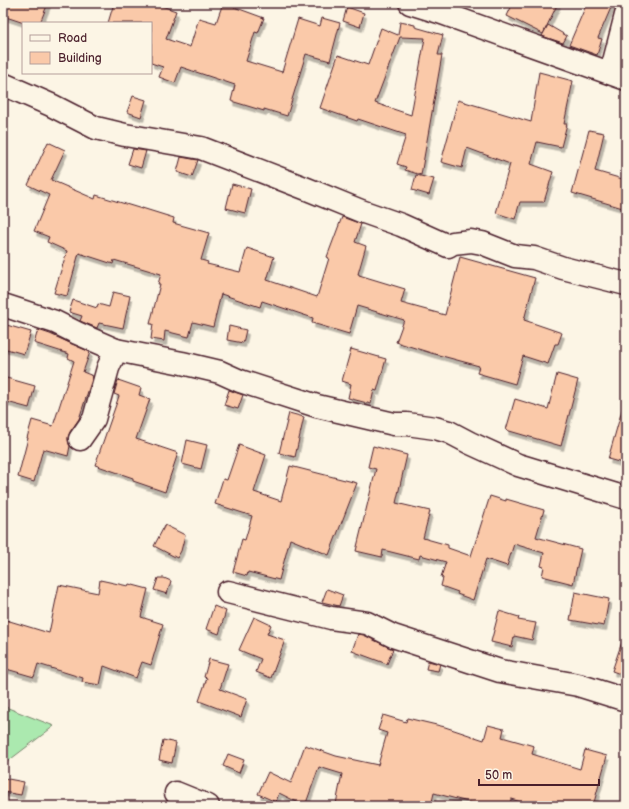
<svg xmlns="http://www.w3.org/2000/svg" width="629" height="809" font-family="'Balsamiq Sans',sans-serif">
	<style>
		.green { fill: #abe9af; stroke: #7a846d }
		.building { fill: #fac9a9; stroke: #4a1f2b; fill-rule: evenodd; filter: url(#shadow) }
		.lines { fill: none; stroke-linecap: round; stroke-linejoin: round }
		.minor-casing { stroke: #4a1f2b; stroke-width: 25 }
		.minor { stroke: #fcf5e5; stroke-width: 22 }
	</style>
	<defs>
		<filter id="shadow"><feDropShadow dx="2.5" dy="4.5" stdDeviation="0" flood-color="#0004"/></filter>
	</defs>
	<rect width="100%" height="100%" fill="#fcf5e5"/>
	<filter id="ink" filterUnits="userSpaceOnUse"><feTurbulence type="fractalNoise" baseFrequency=".025" numOctaves="2"/><feDisplacementMap in="SourceGraphic" scale="8" xChannelSelector="R" yChannelSelector="G"/><feConvolveMatrix kernelMatrix="1 2 1 2 8 2 1 2 1" color-interpolation-filters="sRGB"/></filter>
	<g filter="url(#ink)">
		<!-- green -->
		<path class="green" d="M3,706L54,726L3,765Z"/>
		<!-- building -->
		<g class="building">
			<path d="M3,3H48L40,23H24L3,16Z"/>
			<path d="M114,3H153L176,11L166,39L190,47L199,18L216,23L223,3L264,18L258,33L255,32L246,61L282,72L298,19L320,26L322,18L340,23L330,61L306,54L287,116L264,109V111L231,101L235,85L181,67L175,83L159,77L163,67L151,63V23H108Z"/>
			<path d="M513,3H558L543,34L507,16Z"/>
			<path d="M587,3H613L598,38L602,39L597,55L569,45Z"/>
			<path d="M347,7L364,13L360,27L343,21Z"/>
			<path d="M400,22L415,25V27L443,35L438,55H442L421,175L405,170L406,167L397,164L406,135L358,119L357,121L320,108L338,55L368,65L381,28L398,35ZM400,37L425,38L411,115L375,103Z"/>
			<path d="M548,25L567,36L563,43L542,36Z"/>
			<path d="M539,72L573,81L564,124H567L561,147L537,142L531,164L553,172L544,202H520L515,219L496,213L510,164L467,148L462,168L441,162L458,100L531,122Z"/>
			<path d="M133,96L146,100L141,117L127,112Z"/>
			<path d="M589,130L604,133L595,171L626,180V209L572,193Z"/>
			<path d="M48,142L65,150L51,180L95,199L96,195L142,209V208L174,218L173,223L209,233L201,260L208,262L207,264L240,272L247,248L274,257L267,280L317,297L329,258L327,257L342,217L361,224L355,242L366,246L358,274H359V275L405,289L401,303L445,315L460,257L535,278L524,320L562,333L558,344H555L548,364L523,356L515,384L477,373L479,366L431,353L396,342L404,320L357,306L349,334L312,323L313,318L262,301L260,307L221,294L213,327L193,322L189,337L165,331L164,341L151,339L153,324H150L160,284H158L161,274L114,260L113,264L79,253L67,296L54,293L67,251L47,242L49,237L34,231L49,195L28,185Z"/>
			<path d="M133,149L146,151L141,168L128,164Z"/>
			<path d="M181,157L198,160L192,177L177,172Z"/>
			<path d="M416,175L434,179L429,195L412,190Z"/>
			<path d="M232,184L251,189L245,213L226,208Z"/>
			<path d="M113,292L130,296L123,328L99,323L97,328L80,321L82,316L69,312L73,300L97,308L98,304L109,307Z"/>
			<path d="M3,324L31,332L24,354L3,348Z"/>
			<path d="M229,326L246,330L243,343L227,340Z"/>
			<path d="M38,330L50,334L90,352L83,372L93,376L79,419L70,432L68,438L69,444L70,446L68,456L43,449L34,482L18,477L28,438H27L32,420L53,426L74,361L68,358L69,354L34,343Z"/>
			<path d="M351,349L386,359L377,391L374,390L371,404L348,398L351,384L342,381Z"/>
			<path d="M557,374L578,380L561,446L506,430L515,399L548,409Z"/>
			<path d="M3,377L35,386L29,408L3,401Z"/>
			<path d="M118,380L141,388L139,395L150,399L136,439L178,453L165,492L133,481V478L95,465L119,396L114,394Z"/>
			<path d="M229,390L243,395L238,409L224,405Z"/>
			<path d="M622,410L626,411V464L608,459Z"/>
			<path d="M289,413L304,417L295,457L279,453Z"/>
			<path d="M187,440L207,445L201,469L182,464Z"/>
			<path d="M239,445L266,455L254,492L281,501L290,466L357,483L329,555L290,539L279,580L248,572L247,576L233,572L242,539L245,540L252,516L215,504L223,479L227,480Z"/>
			<path d="M373,446L407,455L396,503L430,511L423,538L448,545V548L471,556L490,496L506,501V499L544,510L536,537L581,549L573,584L542,576L544,567L541,566L544,553L514,544L507,566L486,559L473,600L457,594L458,592L441,586L443,578L441,577L446,562L420,555L419,559L383,550L382,557L356,551L376,469L368,467Z"/>
			<path d="M165,525L185,535L181,551L177,558L154,546Z"/>
			<path d="M158,578H164L171,581L167,594L154,590Z"/>
			<path d="M100,580L128,586L129,584L148,589L141,617L163,624L151,665L142,662L136,678L104,666L100,685L82,682L83,678L38,664L34,677L3,668V619L49,633L59,585L98,593Z"/>
			<path d="M327,589L343,595L339,606L322,602Z"/>
			<path d="M575,592L609,599L604,626L570,620Z"/>
			<path d="M214,606L226,611L219,634L206,629Z"/>
			<path d="M499,611L519,617L518,620L536,623L532,640L514,636L512,647L491,642Z"/>
			<path d="M254,617L271,625L267,634L285,640L271,678L256,672L261,659L239,650Z"/>
			<path d="M358,634L364,635L393,649L387,664L352,651Z"/>
			<path d="M624,636L626,637V676L612,671Z"/>
			<path d="M209,659L228,664L220,689L247,699L241,717L199,701L207,678L204,677Z"/>
			<path d="M428,661L440,664L438,671L426,669Z"/>
			<path d="M383,715L406,722L407,718L445,727L484,740L488,725L504,729L502,737L534,746L532,754L580,769L585,750L607,756L593,806H534L511,799L510,806H483L434,793L431,806H347L336,804L342,774L319,767L305,806L279,793L276,802L258,794L268,772L291,783L305,745L336,756L378,765L387,733L378,730Z"/>
			<path d="M163,740L176,743L172,763L159,760Z"/>
			<path d="M228,754L244,760L239,773L223,766Z"/>
			<path d="M3,778L24,782L21,795L3,792Z"/>
		</g>
		<g class="lines">
			<!-- minor casing -->
			<g class="minor-casing">
				<g id="minor">
					<path d="M410,3L439,12L626,79"/>
					<path d="M611,73L626,15"/>
					<path d="M3,84L51,105L96,128L125,135L201,148L307,189L361,211L401,225L448,246L453,243L471,241L482,243L515,256L534,258L563,268L626,284"/>
					<path d="M3,305L55,322L77,333L116,350L182,363L220,372L240,381L317,406L394,424H407L435,428L449,432L470,443L518,465L626,498"/>
					<path d="M80,439L94,419L108,368L116,350"/>
					<path d="M228,592L331,618L367,623L393,636L500,671L578,685L626,700"/>
					<path d="M176,793L208,806"/>
				</g>
			</g>
			<!-- minor -->
			<use href="#minor" class="minor"/>
		</g>
	</g>
	<!-- margin -->
	<rect width="629" height="809" fill="none" stroke="#fcf5e5" stroke-width="16"/>
	<rect x="8" y="8" width="613" height="793" fill="none" stroke="#4a1f2b" stroke-width="1.5" filter="url(#ink)"/>
	<!-- legend -->
	<rect x="22" y="22" width="130" height="52" fill="#fcf5e5" stroke="#b59f9b"/>
	<rect x="30" y="35" width="20" height="6" fill="#fcf5e5" stroke="#b59f9b"/>
	<text x="58" y="42" font-size="12" fill="#4a1f2b">Road</text>
	<rect x="30" y="52" width="20" height="12" fill="#fac9a9" stroke="#b59f9b"/>
	<text x="58" y="62" font-size="12" fill="#4a1f2b">Building</text>
	<!-- scale -->
	<path d="M479 779v6h120v-6" fill="none" stroke="#4a1f2b" stroke-width="2"/>
	<text x="485" y="779" font-size="12" fill="#4a1f2b" stroke="#fcf5e5" stroke-width="3" paint-order="stroke">50 m</text>
</svg>
